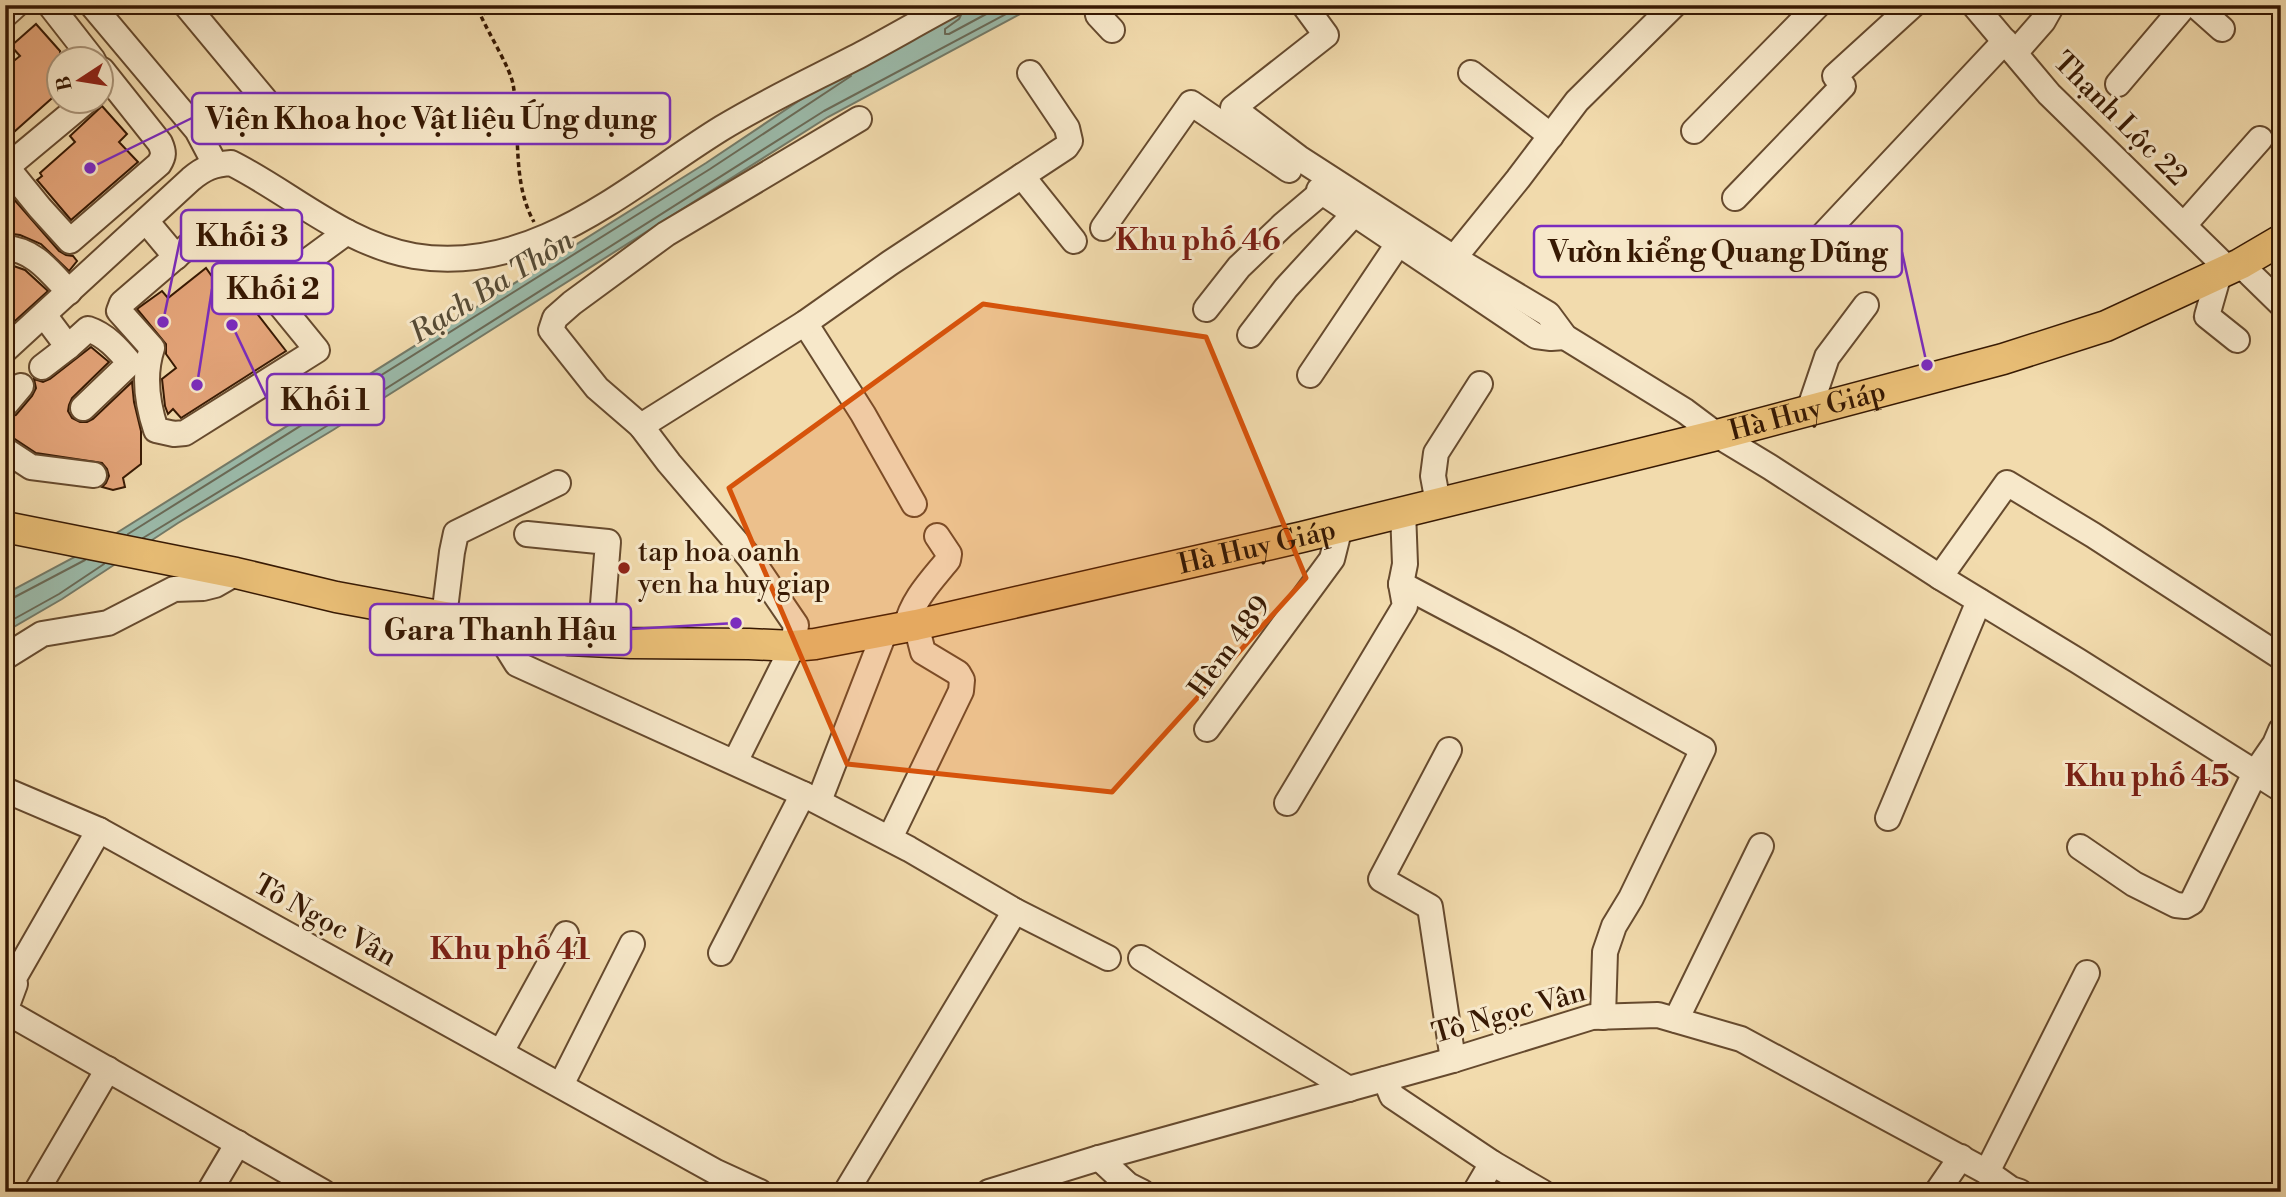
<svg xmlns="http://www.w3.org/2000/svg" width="2286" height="1197" font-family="'Libre Bodoni',serif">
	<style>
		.water { fill: #9bbbab; stroke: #737a68; stroke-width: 2 }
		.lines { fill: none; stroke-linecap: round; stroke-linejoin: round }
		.shore { stroke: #696a57; stroke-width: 2 }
		.building { fill: #e5a57a; stroke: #371903; stroke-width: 2 }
		.minor-casing { stroke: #664a2e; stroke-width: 28 }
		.major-casing { stroke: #371903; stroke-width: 33 }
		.path { stroke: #371903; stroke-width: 3.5; stroke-dasharray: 5 3.5; stroke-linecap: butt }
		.minor { stroke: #f7e8ca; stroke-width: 24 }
		.major { stroke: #e9be76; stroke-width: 30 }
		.marked { fill: #d6530b; fill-opacity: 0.2; stroke: #d6530b; stroke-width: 5; stroke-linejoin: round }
		.poi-dot { fill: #8f2418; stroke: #f7e8ca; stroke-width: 2.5 }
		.labels { text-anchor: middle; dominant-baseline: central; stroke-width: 6; stroke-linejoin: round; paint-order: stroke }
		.street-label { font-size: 28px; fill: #371903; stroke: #f7e8ca }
		.poi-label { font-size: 28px; fill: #371903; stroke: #f7e8ca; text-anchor: start }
		.neighbourhood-label { font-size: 30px; font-weight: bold; fill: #7a1f14; stroke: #f7e8ca }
		.water-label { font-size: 30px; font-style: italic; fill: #554a35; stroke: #f7e8ca }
		.leader { fill: none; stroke: #7b2cbf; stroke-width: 2.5 }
		.callout-dot { fill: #7b2cbf; stroke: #f7e8ca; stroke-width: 2.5 }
		.callout { fill: #f7e8ca; stroke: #7b2cbf; stroke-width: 2.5 }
		.callout-label { font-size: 30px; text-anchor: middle; font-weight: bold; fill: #371903 }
	</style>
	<rect width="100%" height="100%" fill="#f2dbad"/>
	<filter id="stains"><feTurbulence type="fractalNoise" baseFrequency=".00286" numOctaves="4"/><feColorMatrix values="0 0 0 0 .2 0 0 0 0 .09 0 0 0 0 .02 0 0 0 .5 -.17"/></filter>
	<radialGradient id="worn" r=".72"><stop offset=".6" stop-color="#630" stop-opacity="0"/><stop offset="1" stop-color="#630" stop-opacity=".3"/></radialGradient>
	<!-- water -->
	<path class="water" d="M953,5H1043L1020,14L828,117L333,430L178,523L62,599L5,632V594L99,544L706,163L830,80Z"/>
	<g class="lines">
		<!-- shore -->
		<g class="shore">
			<path d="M963,11L959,19L945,29V34H949L1003,5"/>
			<path d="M128,534L710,169L851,76"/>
			<path d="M143,538L330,424L824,111L1023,5"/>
			<path d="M5,600L11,599L85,560"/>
			<path d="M5,624L59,594L104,564"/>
		</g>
	</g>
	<!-- building -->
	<g class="building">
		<path d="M36,24L60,51V91L5,140V68L20,56L11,46Z"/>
		<path d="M102,106L127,134L119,142L138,162L71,220L37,180L42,176L40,173L75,142L70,136Z"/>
		<path d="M5,189L59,251L66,255L73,256L77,261L69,271L41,244L20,235L5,233Z"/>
		<path d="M5,263L25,270L48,291L5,330Z"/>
		<path d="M221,267L286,351L181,418L173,409L168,414L165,406L162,379L176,368L166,354V344L137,309L162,291L168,298L206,268L211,275Z"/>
		<path d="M91,347L109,362L72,398L69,405L68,411L72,418L80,422H87L93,419L132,382L134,402L141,431V464L123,478L125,487L113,490L102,487L106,483L109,476L107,469L102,463L36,453L13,438L5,435V419L16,415L32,396L36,388L34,379L43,382L50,379Z"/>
	</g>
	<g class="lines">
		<!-- minor casing -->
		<g class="minor-casing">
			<g id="minor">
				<path d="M50,5L93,60"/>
				<path d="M92,5L197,130L215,164"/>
				<path d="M186,5L265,100"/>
				<path d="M1100,5L1097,8L1098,15L1112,30"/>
				<path d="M1304,5L1326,35L1233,108L1299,158L1454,258L1548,314L1565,337L1685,411L1717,435L1770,467L1940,577L2078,661L2281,789"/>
				<path d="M1974,5L2049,94L2228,269"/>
				<path d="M2195,5L2222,29"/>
				<path d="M5,15L16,5"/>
				<path d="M2015,53L2043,21L2052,5"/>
				<path d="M1471,73L1551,136"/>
				<path d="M2118,84L2185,5"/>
				<path d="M1694,131L1818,5"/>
				<path d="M5,165L40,208L70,241L159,164C164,156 164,152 160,143L102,70"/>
				<path d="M7,167L85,102"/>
				<path d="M1022,176L1074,241"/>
				<path d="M1319,190L1536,336L1551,338L1565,337"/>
				<path d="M1735,198L1843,86L1835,76L1913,5"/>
				<path d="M146,221L176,257"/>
				<path d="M2184,225L2260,139"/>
				<path d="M1103,228L1191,103L1289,170"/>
				<path d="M1823,235L2005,41"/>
				<path d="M5,248C34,249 51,273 69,292"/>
				<path d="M1454,258L1518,179L1577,101L1674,5"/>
				<path d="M2240,264L2281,304"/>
				<path d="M2219,274L2207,316L2237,340"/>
				<path d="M268,290L317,350L185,433L174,434L156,430C147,403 143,375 152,348L119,311L122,303L208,229H220L268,290L347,232"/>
				<path d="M1206,309L1239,267L1283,225L1322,192"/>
				<path d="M805,323L863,414L914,504"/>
				<path d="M1250,335L1286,288L1354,214"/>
				<path d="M68,347L88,329C106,335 118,349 130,363L83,408"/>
				<path d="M5,350L191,179C204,168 214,164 231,163C291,193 345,244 414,256C534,276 628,186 722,128C768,100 816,78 862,54C892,38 921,21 951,5"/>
				<path d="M42,367L68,347L44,315"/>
				<path d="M1310,375L1398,244"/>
				<path d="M5,405L21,386"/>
				<path d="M1809,410L1827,357L1866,305"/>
				<path d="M641,426L805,323L890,263L1066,147L1070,141L1067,128L1030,73"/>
				<path d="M5,450L31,467L94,475"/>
				<path d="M1438,503L1433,476L1436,453L1480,384"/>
				<path d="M527,534L608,542L600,642"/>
				<path d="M1940,577L2007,483L2093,535L2281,657"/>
				<path d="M1401,584L1509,641L1703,749L1631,898L1614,926L1605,952L1603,1017"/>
				<path d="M444,617L452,552L456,533L558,483"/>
				<path d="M906,627C912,600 931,581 948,560L949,554L937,536"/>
				<path d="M501,628L507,648L517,664L803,794L909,849L1015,911L1108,958"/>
				<path d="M5,657L42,634L108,623L174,589L203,588L215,585L236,573"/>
				<path d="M1207,729L1332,559L1340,527"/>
				<path d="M1449,750L1381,879L1430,907L1453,1060"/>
				<path d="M735,762L793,646L796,625L751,559L669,463L641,426L597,388L551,330L555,318L572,303L666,234L859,119"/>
				<path d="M5,790L99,830L716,1172L760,1192"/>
				<path d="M819,801L885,631"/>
				<path d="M1287,803L1405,606L1401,584L1405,564L1403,511"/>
				<path d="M1888,818L1979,601"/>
				<path d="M99,830L14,978L15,984L5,1011L323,1192"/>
				<path d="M890,838L961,691L962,680L958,673L923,652L916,625"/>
				<path d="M2080,847L2134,884L2176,905L2185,906L2192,902L2255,773L2275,744L2281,730"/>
				<path d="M721,953L803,794"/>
				<path d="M1141,958L1349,1089"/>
				<path d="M1676,1020L1761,846"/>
				<path d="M501,1052L566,934"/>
				<path d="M1385,1079L1392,1096L1492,1163L1475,1192"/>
				<path d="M561,1085L632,944"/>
				<path d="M1099,1158L1128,1185L1142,1192"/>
				<path d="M1492,1163L1542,1192"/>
				<path d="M1987,1172L2087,973"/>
				<path d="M36,1192L108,1069"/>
				<path d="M209,1192L238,1143"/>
				<path d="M846,1192L1015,911"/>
				<path d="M989,1192L1099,1158L1453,1060L1592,1017L1658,1015L1741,1039L1987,1172L2011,1189L2020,1192"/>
				<path d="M1937,1192L1961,1157"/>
			</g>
		</g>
		<!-- major casing -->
		<g class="major-casing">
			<g id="major">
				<path id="s1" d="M5,527L236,573L336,597L569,640L631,643L749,644L793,646L815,644L916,625L1302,537L1717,435L2003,359L2106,326L2240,264L2281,240"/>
			</g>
		</g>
		<!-- path -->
		<path class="path" d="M493,5L481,16C489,34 510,68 513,84C521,129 511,181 534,222"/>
		<!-- minor -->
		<use href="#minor" class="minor"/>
		<!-- major -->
		<use href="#major" class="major"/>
	</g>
	<!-- marked area -->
	<path class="marked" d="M983,304L1206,337L1306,578L1112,792L847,764L729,488Z"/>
	<!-- markers -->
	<circle class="poi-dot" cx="624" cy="568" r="7"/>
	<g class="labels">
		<!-- street labels -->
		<g class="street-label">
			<text transform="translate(2120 119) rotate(45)">Thạnh Lộc 22</text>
			<text stroke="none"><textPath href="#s1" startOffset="1841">Hà Huy Giáp</textPath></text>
			<text stroke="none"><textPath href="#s1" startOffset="1274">Hà Huy Giáp</textPath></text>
			<text transform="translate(1230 647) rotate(-54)">Hèm 489</text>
			<text transform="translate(325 921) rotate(29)">Tô Ngọc Vân</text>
			<text transform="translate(1509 1013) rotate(-16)">Tô Ngọc Vân</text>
		</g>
		<!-- poi labels -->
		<g class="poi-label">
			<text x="638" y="552">tap hoa oanh<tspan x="638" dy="32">yen ha huy giap</tspan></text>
		</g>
		<!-- neighbourhood labels -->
		<g class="neighbourhood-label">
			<text x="1198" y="241">Khu phố 46</text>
			<text x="2147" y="777">Khu phố 45</text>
			<text x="510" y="950">Khu phố 41</text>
		</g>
		<!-- water labels -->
		<g class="water-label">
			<text transform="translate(492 287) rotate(-32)">Rạch Ba Thôn</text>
		</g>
	</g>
	<!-- callouts -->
	<path class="leader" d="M90 168L192 118M163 322L181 235M1927 365L1902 252M197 385L212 289M232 325L267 399M736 623L631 629"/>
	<g class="callout-dot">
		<circle cx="90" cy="168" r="7"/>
		<circle cx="163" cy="322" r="7"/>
		<circle cx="1927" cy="365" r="7"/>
		<circle cx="197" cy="385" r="7"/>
		<circle cx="232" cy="325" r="7"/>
		<circle cx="736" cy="623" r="7"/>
	</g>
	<g class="callout">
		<rect x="192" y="93" width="478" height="51" rx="7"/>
		<rect x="181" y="210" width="121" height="51" rx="7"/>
		<rect x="1534" y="226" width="368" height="51" rx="7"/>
		<rect x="212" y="263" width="121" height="51" rx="7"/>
		<rect x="267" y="374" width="117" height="51" rx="7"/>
		<rect x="370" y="604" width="261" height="51" rx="7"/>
	</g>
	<g class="callout-label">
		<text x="431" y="129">Viện Khoa học Vật liệu Ứng dụng</text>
		<text x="242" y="246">Khối 3</text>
		<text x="1718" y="262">Vườn kiểng Quang Dũng</text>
		<text x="273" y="299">Khối 2</text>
		<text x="325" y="410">Khối 1</text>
		<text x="500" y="640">Gara Thanh Hậu</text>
	</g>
	<!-- margin -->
	<rect width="2286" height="1197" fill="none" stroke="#f2dbad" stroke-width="28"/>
	<rect x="7" y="7" width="2272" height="1183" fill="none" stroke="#371903" stroke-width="3.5"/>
	<rect x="14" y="14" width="2258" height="1169" fill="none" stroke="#371903" stroke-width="2"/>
	<!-- north arrow -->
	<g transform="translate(80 80) rotate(258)"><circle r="33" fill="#f7e8ca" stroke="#aa957a" stroke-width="2"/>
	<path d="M0-5L12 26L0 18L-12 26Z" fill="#8f2418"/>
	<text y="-10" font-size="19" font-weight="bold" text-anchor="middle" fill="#371903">B</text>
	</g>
	<rect width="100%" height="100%" filter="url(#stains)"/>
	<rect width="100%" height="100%" fill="url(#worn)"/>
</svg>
